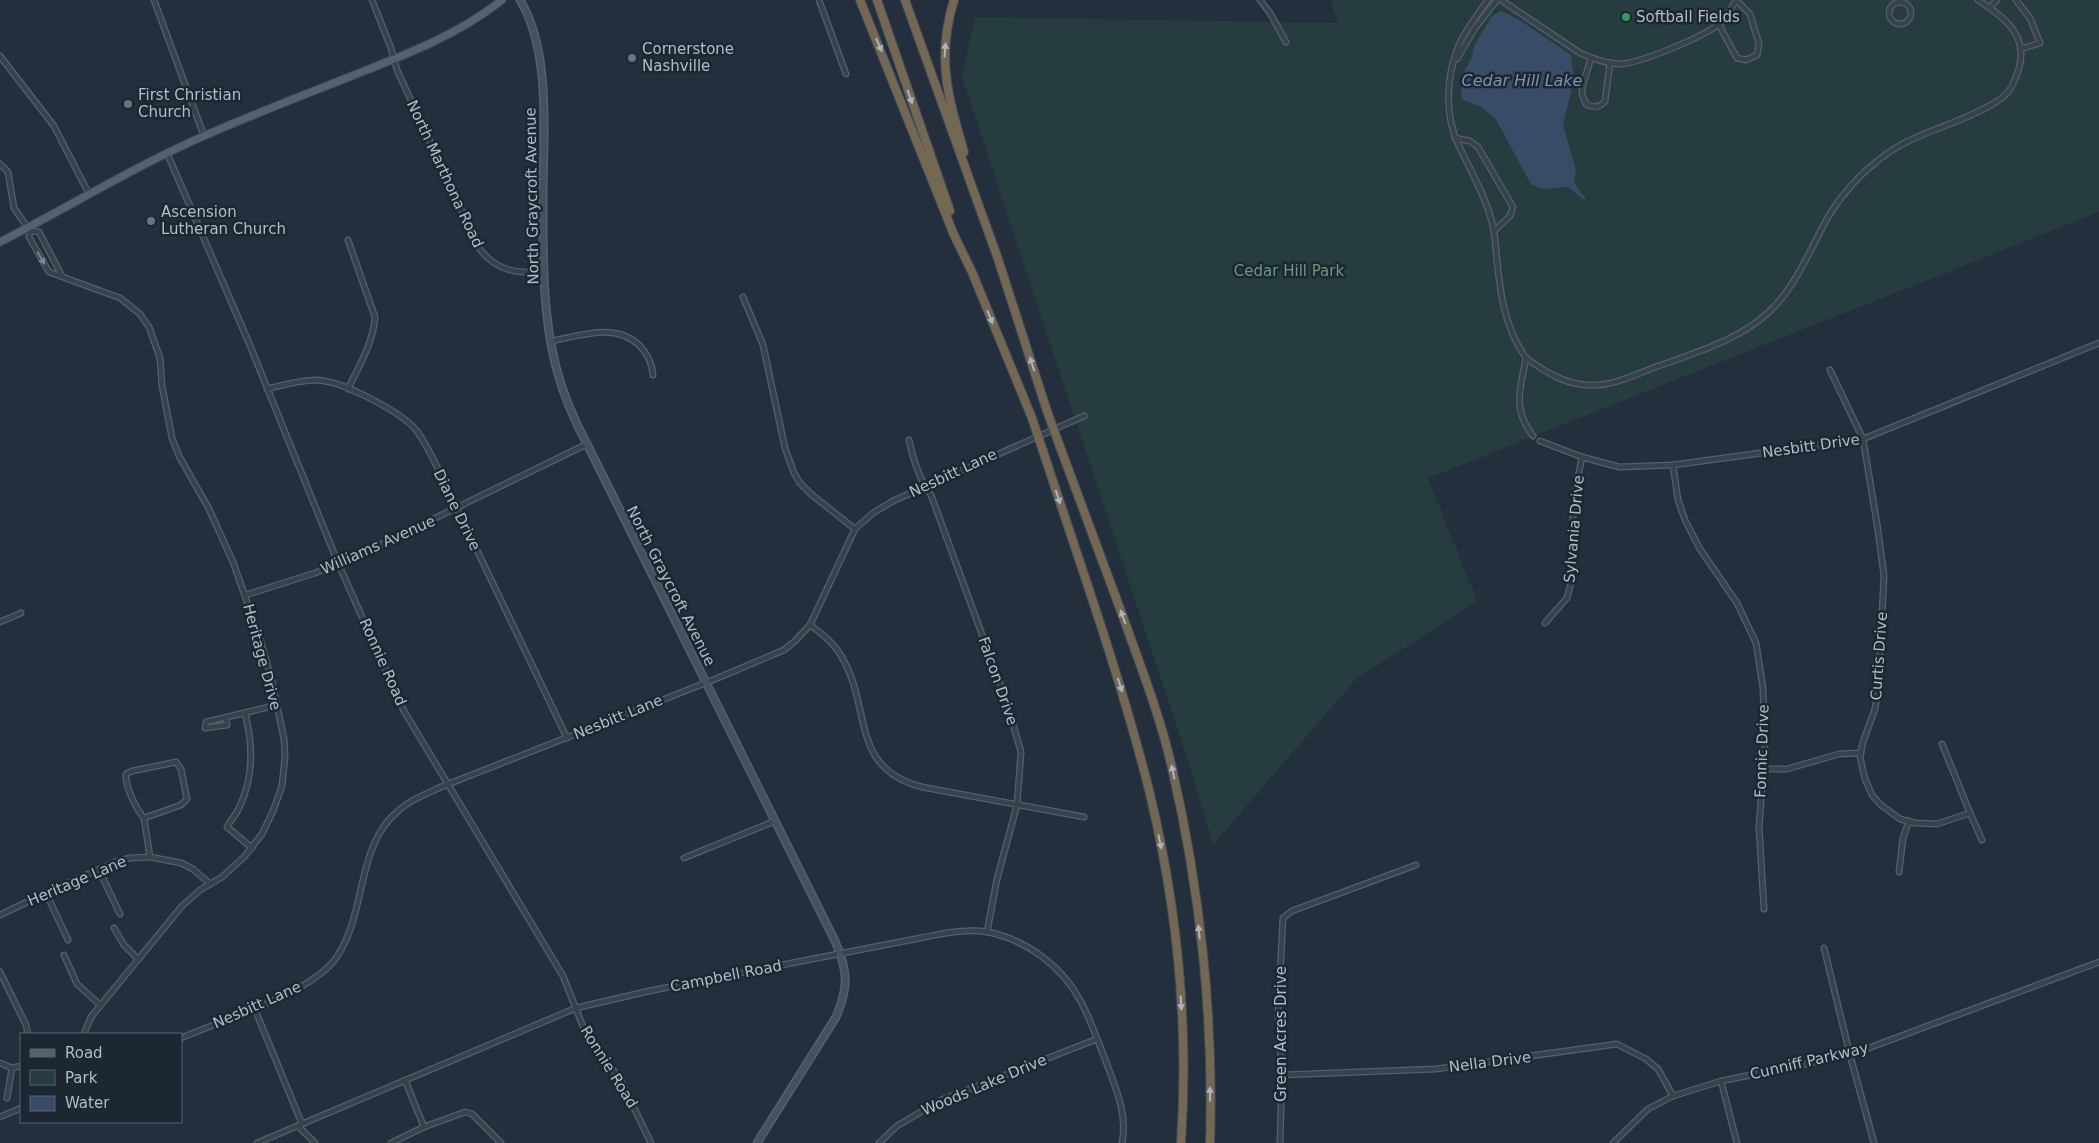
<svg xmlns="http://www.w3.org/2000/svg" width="2099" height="1143" font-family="'DejaVu Sans',sans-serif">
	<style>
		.green { fill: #263c3f }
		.water { fill: #394c67 }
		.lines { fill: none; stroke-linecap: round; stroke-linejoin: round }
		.street-casing { stroke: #565f6c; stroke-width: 7 }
		.secondary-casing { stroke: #565f6c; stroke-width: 9 }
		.primary-casing { stroke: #414a57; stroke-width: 9 }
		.highway-casing { stroke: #434c59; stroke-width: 10 }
		.street { stroke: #38414e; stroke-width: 4.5 }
		.secondary { stroke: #465061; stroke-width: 6 }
		.primary { stroke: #56606e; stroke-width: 7 }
		.highway { stroke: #746855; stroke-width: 8 }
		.highway-bridge-casing { stroke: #434c59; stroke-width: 10; stroke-linecap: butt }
		.highway-bridge { stroke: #746855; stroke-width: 8 }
		.oneway { fill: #aeb4bd }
		.oneway2 { fill: #7c8592 }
		.leisure-dot { fill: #2e9e5b; stroke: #1d2633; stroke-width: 2 }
		.worship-dot { fill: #6b7280; stroke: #1d2633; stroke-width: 2 }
		.labels { text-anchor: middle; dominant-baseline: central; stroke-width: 5; stroke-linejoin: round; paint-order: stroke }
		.poi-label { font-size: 15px; fill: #b4bcc9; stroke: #1d2633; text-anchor: start }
		.street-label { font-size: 15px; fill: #b4bcc9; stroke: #1d2633 }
		.park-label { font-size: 15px; fill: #6b9a76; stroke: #1d2633 }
		.water-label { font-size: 16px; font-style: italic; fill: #7c92b1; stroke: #1d2633 }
	</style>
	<rect width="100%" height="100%" fill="#242f3e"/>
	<!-- green -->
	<path class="green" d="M1330,0H2099V212L1428,478L1477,601L1355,680L1213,845L1187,757L962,77L975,17L1338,23Z"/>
	<!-- water -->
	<path class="water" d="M1501,11L1521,21L1571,55L1574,79L1563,125L1576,170L1574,182L1588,203L1568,187L1543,189L1531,184L1495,118L1481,107L1463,100L1461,96L1464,72L1472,57L1474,46L1492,16Z"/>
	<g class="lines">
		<!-- street casing -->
		<g class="street-casing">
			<g id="street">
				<path d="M154,0L204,136"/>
				<path d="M372,0L391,48L397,70L479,248C495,270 519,276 545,270"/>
				<path d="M819,0L846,74"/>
				<path d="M1260,0L1270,13L1286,42"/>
				<path d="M1488,0C1478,14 1466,29 1459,45C1446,76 1444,115 1459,146C1472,174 1488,200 1494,231"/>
				<path d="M1501,0L1580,53C1593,59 1607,64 1621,64C1643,62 1700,38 1718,25C1726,20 1731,8 1736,0L1750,14L1759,44L1757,55L1746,60L1737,58L1719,25"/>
				<path d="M2016,0L2030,18L2040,43L2020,49"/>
				<circle cx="1900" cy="13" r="11"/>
				<path d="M1990,7L1997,0"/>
				<path d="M0,56L54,126L89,194"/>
				<path d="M1591,58L1582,88V94L1586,104C1593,108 1600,108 1605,101L1610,63"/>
				<path d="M1457,59L1475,28L1497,0"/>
				<path d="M1455,138L1470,141L1478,147L1513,207L1510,216L1494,231C1499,275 1499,320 1526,358C1520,390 1512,408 1533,436"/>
				<path d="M167,153L249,343L338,563L404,711L563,976L584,1029L592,1042L620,1079L651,1143"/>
				<path d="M0,164L8,172L14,208L30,231L29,237L49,272L120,298L140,314L149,327L160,358L162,386L172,438L179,456L209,509L233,562L260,639L272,681L284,739L285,756L282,786L273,811L262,834L244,857L222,877L200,890L182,906L91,1017L84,1034"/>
				<path d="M30,231L39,232L62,276"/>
				<path d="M743,297L763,345L785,448L794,473L800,483L812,495L855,529"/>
				<path d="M551,341C579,336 615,322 639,345C647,353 652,363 653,375"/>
				<path d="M1526,358C1544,371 1564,384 1587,385C1610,387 1632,376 1653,368C1697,352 1750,338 1781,299C1801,274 1813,244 1828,217C1842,194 1860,174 1881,158C1915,131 1960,125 1996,102C2005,97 2012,88 2015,79C2033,40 2008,19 1978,0"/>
				<path d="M1830,370L1863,439L1878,530L1884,576L1878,690L1875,709L1863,742L1860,757L1865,779L1872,795L1881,805L1900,819L1915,823L1937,824L1970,813L1942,744"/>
				<path d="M267,389C283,385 300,380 317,380C342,381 400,411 416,430C425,441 432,457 439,471L567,738"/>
				<path d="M348,389C359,366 373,344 375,317L348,240"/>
				<path d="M909,440C913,459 919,479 931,495L1006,700L1021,752L1017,805L997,879L987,932"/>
				<path d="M1540,441L1582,457L1619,467L1673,465L1863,439L2099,343"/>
				<path d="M1673,465L1678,500L1685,520L1700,549L1737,603L1756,643L1763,688L1765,751L1759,827L1764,909"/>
				<path d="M246,595L315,573L378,546L587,444"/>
				<path d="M0,622L21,613"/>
				<path d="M1545,623L1567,598L1574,571L1573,517L1577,482L1582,457"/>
				<path d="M810,625C824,635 836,645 844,661C871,711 851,769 922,787L1084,817"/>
				<path d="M245,713C253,746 254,777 239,808C236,815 230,821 227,827L252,848"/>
				<path d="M226,718L227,725L205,728L206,722L277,705"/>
				<path d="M1763,769H1787L1839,754L1861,753"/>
				<path d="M1970,813L1982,840"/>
				<path d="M144,818L181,805L187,799L181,769L176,762L132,771L126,774C125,786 136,809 144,818L150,857"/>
				<path d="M684,858L775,821"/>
				<path d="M99,870L120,914"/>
				<path d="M1899,872L1903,838L1909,821"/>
				<path d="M46,893L68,940"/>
				<path d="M0,915L46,893L115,862L130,858L150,857L181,863L193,869L210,884"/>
				<path d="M114,928L124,945L138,959"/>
				<path d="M1824,948L1850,1055L1874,1143"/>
				<path d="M64,955L77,984L100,1005"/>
				<path d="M0,972L26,1025L28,1034"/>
				<path d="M254,1007L302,1124"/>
				<path d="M181,1038C223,1020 305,995 333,962C368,918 354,847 398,811C410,800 426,794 441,787L713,680L784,650L795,641L810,625L855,529L873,513L893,501L1084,416"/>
				<path d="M0,1063L12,1068L21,1066"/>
				<path d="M1282,1075L1436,1069L1617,1044L1646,1059L1658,1069L1673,1096"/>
				<path d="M405,1080L424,1127"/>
				<path d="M1721,1081L1737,1143"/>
				<path d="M7,1098L12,1068"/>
				<path d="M0,1117L21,1108"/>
				<path d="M298,1126L315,1143"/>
				<path d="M257,1143L576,1008L649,991L920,938C941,934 966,928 988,932C1026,940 1061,965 1080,1000C1090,1018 1097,1039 1105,1059C1115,1087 1128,1113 1122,1143"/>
				<path d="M391,1143L424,1127L465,1112L472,1114L501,1143"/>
				<path d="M879,1143L897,1126L941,1100L1097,1039"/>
				<path d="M1280,1143L1282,1075L1278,1015L1283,918L1292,911L1416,865"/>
				<path d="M1613,1143L1648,1109L1673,1096L1721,1081L1850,1055L2099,962"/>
			</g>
		</g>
		<!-- secondary casing -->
		<g class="secondary-casing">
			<path id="secondary" d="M520,0C552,53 543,137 543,197C543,253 542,313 556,367C563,394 574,420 587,444L835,941C848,971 849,987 836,1017L757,1143"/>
		</g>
		<!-- primary casing -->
		<g class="primary-casing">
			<path id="primary" d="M0,242C69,207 135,166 206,135C254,114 304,95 354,75C405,55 458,35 502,0"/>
		</g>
		<!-- highway casing -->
		<g class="highway-casing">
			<g id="highway">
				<path d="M860,0L954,235L972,272L1032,418"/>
				<path d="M877,0L950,211"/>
				<path d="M905,0L998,259L1047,411"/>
				<path d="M954,0C936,58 948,96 964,152"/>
				<path d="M1059,444C1080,501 1101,557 1122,614C1140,665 1160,715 1172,768C1200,888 1214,1020 1210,1143"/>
				<path d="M1043,451C1080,564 1120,675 1149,790C1177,905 1189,1025 1181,1143"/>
			</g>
		</g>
		<!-- street -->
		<use href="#street" class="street"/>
		<!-- secondary -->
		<use href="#secondary" class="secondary"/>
		<!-- primary -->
		<use href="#primary" class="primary"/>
		<!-- highway -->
		<use href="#highway" class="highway"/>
		<!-- highway-bridge casing -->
		<g class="highway-bridge-casing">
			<g id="highway-bridge">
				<path d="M1047,411L1059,444"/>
				<path d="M1032,418L1043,451"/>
			</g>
		</g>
		<!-- highway-bridge -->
		<use href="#highway-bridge" class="highway-bridge"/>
	</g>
	<!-- one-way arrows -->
	<defs><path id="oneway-solid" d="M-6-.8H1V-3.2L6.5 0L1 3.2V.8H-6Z" transform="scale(1.25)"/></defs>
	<g class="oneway">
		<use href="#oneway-solid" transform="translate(879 45) rotate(67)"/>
		<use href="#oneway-solid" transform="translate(945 50) rotate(-86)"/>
		<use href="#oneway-solid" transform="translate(910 97) rotate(71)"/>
		<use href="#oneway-solid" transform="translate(990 317) rotate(68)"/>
		<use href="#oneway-solid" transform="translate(1032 364) rotate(-108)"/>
		<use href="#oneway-solid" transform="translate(1058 497) rotate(72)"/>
		<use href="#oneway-solid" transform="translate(1123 617) rotate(-110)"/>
		<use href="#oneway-solid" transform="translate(1120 685) rotate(72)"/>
		<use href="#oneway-solid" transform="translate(1173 772) rotate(-102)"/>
		<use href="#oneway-solid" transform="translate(1160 842) rotate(78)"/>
		<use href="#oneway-solid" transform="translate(1199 932) rotate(-96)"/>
		<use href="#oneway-solid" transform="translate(1181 1003) rotate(87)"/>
		<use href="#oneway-solid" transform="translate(1210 1094) rotate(-91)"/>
	</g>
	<use class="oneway2" href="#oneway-solid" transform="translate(41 258) rotate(60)"/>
	<!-- markers -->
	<circle class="leisure-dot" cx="1626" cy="17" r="5"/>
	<g class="worship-dot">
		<circle cx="632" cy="58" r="5"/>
		<circle cx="128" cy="104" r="5"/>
		<circle cx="151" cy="221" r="5"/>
	</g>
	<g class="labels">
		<!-- poi labels -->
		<g class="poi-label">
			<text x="1636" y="17">Softball Fields</text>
			<text x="642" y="49">Cornerstone<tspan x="642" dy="17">Nashville</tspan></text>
			<text x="138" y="95">First Christian<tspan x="138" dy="17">Church</tspan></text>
			<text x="161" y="212">Ascension<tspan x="161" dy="17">Lutheran Church</tspan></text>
		</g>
		<!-- street labels -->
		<g class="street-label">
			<text transform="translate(445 174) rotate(65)">North Marthona Road</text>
			<text transform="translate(532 196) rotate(-91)">North Graycroft Avenue</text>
			<text transform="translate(1811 446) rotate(-8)">Nesbitt Drive</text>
			<text transform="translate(953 473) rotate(-25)">Nesbitt Lane</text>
			<text transform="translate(457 510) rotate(64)">Diane Drive</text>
			<text transform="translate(1574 529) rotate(-85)">Sylvania Drive</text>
			<text transform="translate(378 545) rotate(-24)">Williams Avenue</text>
			<text transform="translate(671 586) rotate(63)">North Graycroft Avenue</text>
			<text transform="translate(1879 656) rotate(-86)">Curtis Drive</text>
			<text transform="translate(262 657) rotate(75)">Heritage Drive</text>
			<text transform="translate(383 662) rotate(66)">Ronnie Road</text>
			<text transform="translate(998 681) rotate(71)">Falcon Drive</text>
			<text transform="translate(618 717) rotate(-22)">Nesbitt Lane</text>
			<text transform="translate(1762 751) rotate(-88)">Fonnic Drive</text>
			<text transform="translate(77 881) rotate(-23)">Heritage Lane</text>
			<text transform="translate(726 976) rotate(-11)">Campbell Road</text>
			<text transform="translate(257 1005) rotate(-24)">Nesbitt Lane</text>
			<text transform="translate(1281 1034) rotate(-90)">Green Acres Drive</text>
			<text transform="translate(1809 1061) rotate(-13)">Cunniff Parkway</text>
			<text transform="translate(1490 1062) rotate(-7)">Nella Drive</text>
			<text transform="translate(609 1067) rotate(58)">Ronnie Road</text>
			<text transform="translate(984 1085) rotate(-23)">Woods Lake Drive</text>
		</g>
		<!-- park labels -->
		<g class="park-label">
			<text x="1289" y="271">Cedar Hill Park</text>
		</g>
		<!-- water labels -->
		<g class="water-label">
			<text x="1522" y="80">Cedar Hill Lake</text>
		</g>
	</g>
	<!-- legend -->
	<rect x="20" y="1033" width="162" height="90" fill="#1d2633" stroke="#59626f"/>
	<rect x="30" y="1049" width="25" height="8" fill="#56606e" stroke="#59626f"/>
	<text x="65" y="1058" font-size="15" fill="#b4bcc9">Road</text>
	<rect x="30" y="1070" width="25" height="15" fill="#263c3f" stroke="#59626f"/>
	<text x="65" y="1083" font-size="15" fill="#b4bcc9">Park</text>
	<rect x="30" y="1096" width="25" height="15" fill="#394c67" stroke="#59626f"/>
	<text x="65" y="1108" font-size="15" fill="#b4bcc9">Water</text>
</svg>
